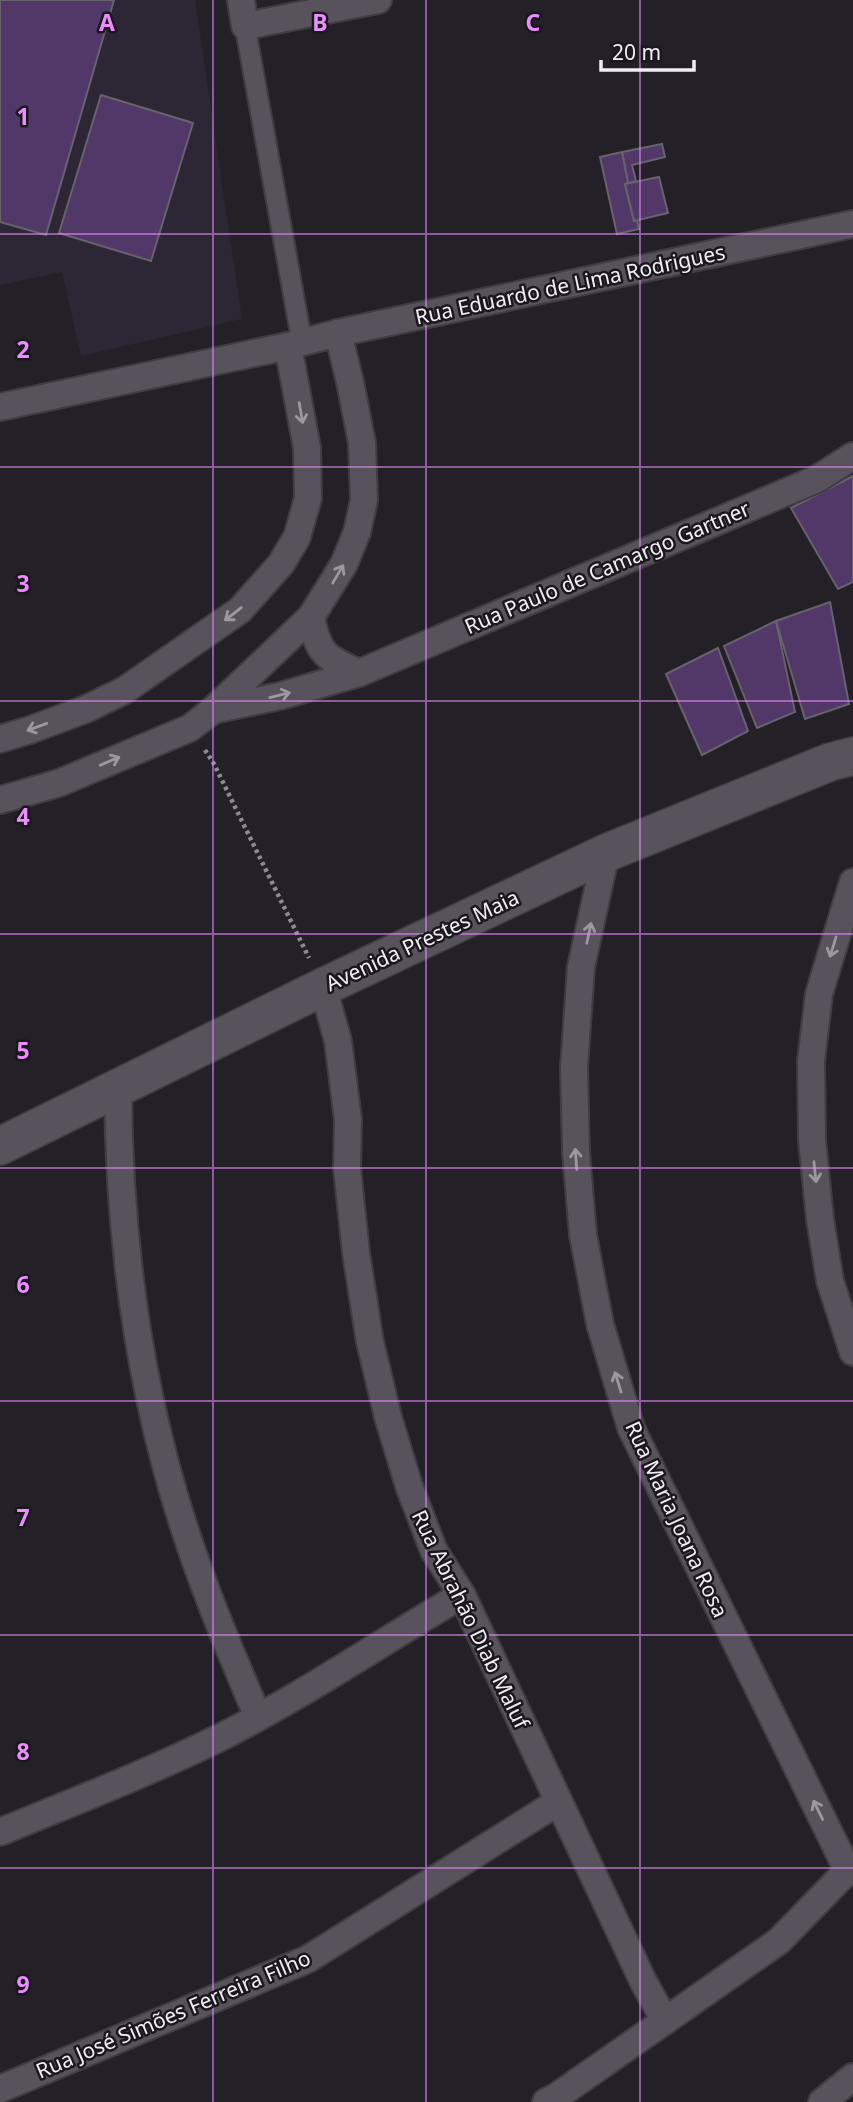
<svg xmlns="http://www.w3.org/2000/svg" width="853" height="2102" font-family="'Noto Sans',sans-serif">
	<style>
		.education { fill: #2d2635 }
		.building { fill: #523769; stroke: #67626c; stroke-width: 2 }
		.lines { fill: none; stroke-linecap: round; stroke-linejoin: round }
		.pedestrian-casing { stroke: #3f3c43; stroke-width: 23 }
		.minor-casing { stroke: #3f3c43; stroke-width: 30 }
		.secondary-casing { stroke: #3f3c43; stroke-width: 40 }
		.path { stroke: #8e8b92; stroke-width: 4.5; stroke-dasharray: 3.5 3.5; stroke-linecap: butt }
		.pedestrian { stroke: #57525b; stroke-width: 19 }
		.minor { stroke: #57525b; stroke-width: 26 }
		.secondary { stroke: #57525b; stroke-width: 37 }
		.oneway { stroke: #9c989f }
		.grid { fill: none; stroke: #ea8dfd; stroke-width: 2; stroke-opacity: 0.55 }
		.labels { text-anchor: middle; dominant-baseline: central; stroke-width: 5; stroke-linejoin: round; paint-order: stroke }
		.street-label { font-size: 21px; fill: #f0edf3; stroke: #1b171e }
		.grid-label { font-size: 23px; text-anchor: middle; font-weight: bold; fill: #ea8dfd; stroke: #1b171e; stroke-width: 5; stroke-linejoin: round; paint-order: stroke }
	</style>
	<rect width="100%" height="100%" fill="#242028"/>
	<!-- education -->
	<path class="education" d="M0,0H195L242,319L81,356L62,272L0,285Z"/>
	<!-- building -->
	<g class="building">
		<path d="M0,0H114L46,235L0,222Z"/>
		<path d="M101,95L193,123L151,261L59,233Z"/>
		<path d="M662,144L665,157L632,165L636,181L628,183L622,152Z"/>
		<path d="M622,152L628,183L625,184L634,221L637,220L639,229L617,234L600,157Z"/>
		<path d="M659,177L668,213L634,221L625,184Z"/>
		<path d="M853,476V582L838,589L791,508Z"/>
		<path d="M830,602L849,704L805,719L776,621Z"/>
		<path d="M776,621L795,712L757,728L724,646Z"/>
		<path d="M718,648L748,731L702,755L666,674Z"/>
	</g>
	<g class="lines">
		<!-- pedestrian casing -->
		<g class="pedestrian-casing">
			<path id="pedestrian" d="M245,26L302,342"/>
		</g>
		<!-- minor casing -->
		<g class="minor-casing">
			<g id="minor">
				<path d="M241,0L245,26L378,0"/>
				<path d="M0,407L288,346L338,333L853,224"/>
				<path d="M311,617C318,654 326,658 359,673"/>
				<path d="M213,710L280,696L359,673L817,479L853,456"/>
				<path d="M0,739L30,730L86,709L125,690L240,610L281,564L297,537L308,498L307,448L288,346"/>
				<path d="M0,800L59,783L190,728L213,710L311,617L344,564L357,532L364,500L362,443L350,382L338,333"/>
				<path d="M606,853L581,967L574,1067L576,1152L583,1235L600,1324L631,1428L848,1871"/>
				<path d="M853,882L819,994L811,1061L812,1140L820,1219L830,1281L853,1352"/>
				<path d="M323,987L338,1041L348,1120L347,1168L356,1253L370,1342L388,1417L409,1486L434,1551L462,1595L643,1981L665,2021"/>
				<path d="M118,1089C119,1235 138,1384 183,1524C204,1590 231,1653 258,1717"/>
				<path d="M0,1832C73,1802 148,1773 219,1738C303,1696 381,1642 462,1595"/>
				<path d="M0,2089L308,1959L558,1802"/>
				<path d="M546,2102L556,2097L779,1941L853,1865"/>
				<path d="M822,2102L853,2077"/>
			</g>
		</g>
		<!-- secondary casing -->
		<g class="secondary-casing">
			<path id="secondary" d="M0,1146L323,987L606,853L830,762L853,756"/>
		</g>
		<!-- path -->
		<path class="path" d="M205,750L214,764L309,958"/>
		<!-- pedestrian -->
		<use href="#pedestrian" class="pedestrian"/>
		<!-- minor -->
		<use href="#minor" class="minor"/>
		<!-- secondary -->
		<use href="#secondary" class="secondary"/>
	</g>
	<!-- one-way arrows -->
	<defs><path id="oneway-shaft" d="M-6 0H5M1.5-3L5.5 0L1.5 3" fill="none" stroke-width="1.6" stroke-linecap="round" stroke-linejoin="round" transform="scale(1.75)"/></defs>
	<g class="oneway">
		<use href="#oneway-shaft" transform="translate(301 413) rotate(80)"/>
		<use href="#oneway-shaft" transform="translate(338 574) rotate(-60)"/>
		<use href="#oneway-shaft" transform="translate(233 614) rotate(142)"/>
		<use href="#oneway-shaft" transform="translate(280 695) rotate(-14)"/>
		<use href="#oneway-shaft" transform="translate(37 727) rotate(160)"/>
		<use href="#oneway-shaft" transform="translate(110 761) rotate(-23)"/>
		<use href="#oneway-shaft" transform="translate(589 933) rotate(-78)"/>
		<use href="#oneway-shaft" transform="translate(833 947) rotate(107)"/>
		<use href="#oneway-shaft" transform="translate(576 1159) rotate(-94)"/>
		<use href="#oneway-shaft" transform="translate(815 1172) rotate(84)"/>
		<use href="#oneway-shaft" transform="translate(618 1382) rotate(-107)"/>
		<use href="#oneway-shaft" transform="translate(818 1810) rotate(-116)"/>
	</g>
	<!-- grid -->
	<path class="grid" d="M213,0V2102M426,0V2102M640,0V2102M0,234H853M0,467H853M0,701H853M0,934H853M0,1168H853M0,1401H853M0,1635H853M0,1868H853"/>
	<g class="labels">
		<!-- street labels -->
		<g class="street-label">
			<text transform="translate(570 284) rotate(-12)">Rua Eduardo de Lima Rodrigues</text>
			<text transform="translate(607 567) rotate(-23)">Rua Paulo de Camargo Gartner</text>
			<text transform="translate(422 940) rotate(-25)">Avenida Prestes Maia</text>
			<text transform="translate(677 1519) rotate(65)">Rua Maria Joana Rosa</text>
			<text transform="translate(471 1619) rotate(64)">Rua Abrahão Diab Maluf</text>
			<text transform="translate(173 2014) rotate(-23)">Rua José Simões Ferreira Filho</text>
		</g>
	</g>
	<g class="grid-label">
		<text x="107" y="31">A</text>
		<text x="320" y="31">B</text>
		<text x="533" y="31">C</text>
		<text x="23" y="125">1</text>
		<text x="23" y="358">2</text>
		<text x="23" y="592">3</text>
		<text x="23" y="825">4</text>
		<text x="23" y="1059">5</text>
		<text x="23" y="1293">6</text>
		<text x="23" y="1526">7</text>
		<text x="23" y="1760">8</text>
		<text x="23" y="1993">9</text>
	</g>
	<!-- scale -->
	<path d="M601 60v10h93v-10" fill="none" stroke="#f0edf3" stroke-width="3.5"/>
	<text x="612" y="60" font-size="21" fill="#f0edf3" stroke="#1b171e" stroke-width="5" paint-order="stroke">20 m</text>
</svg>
